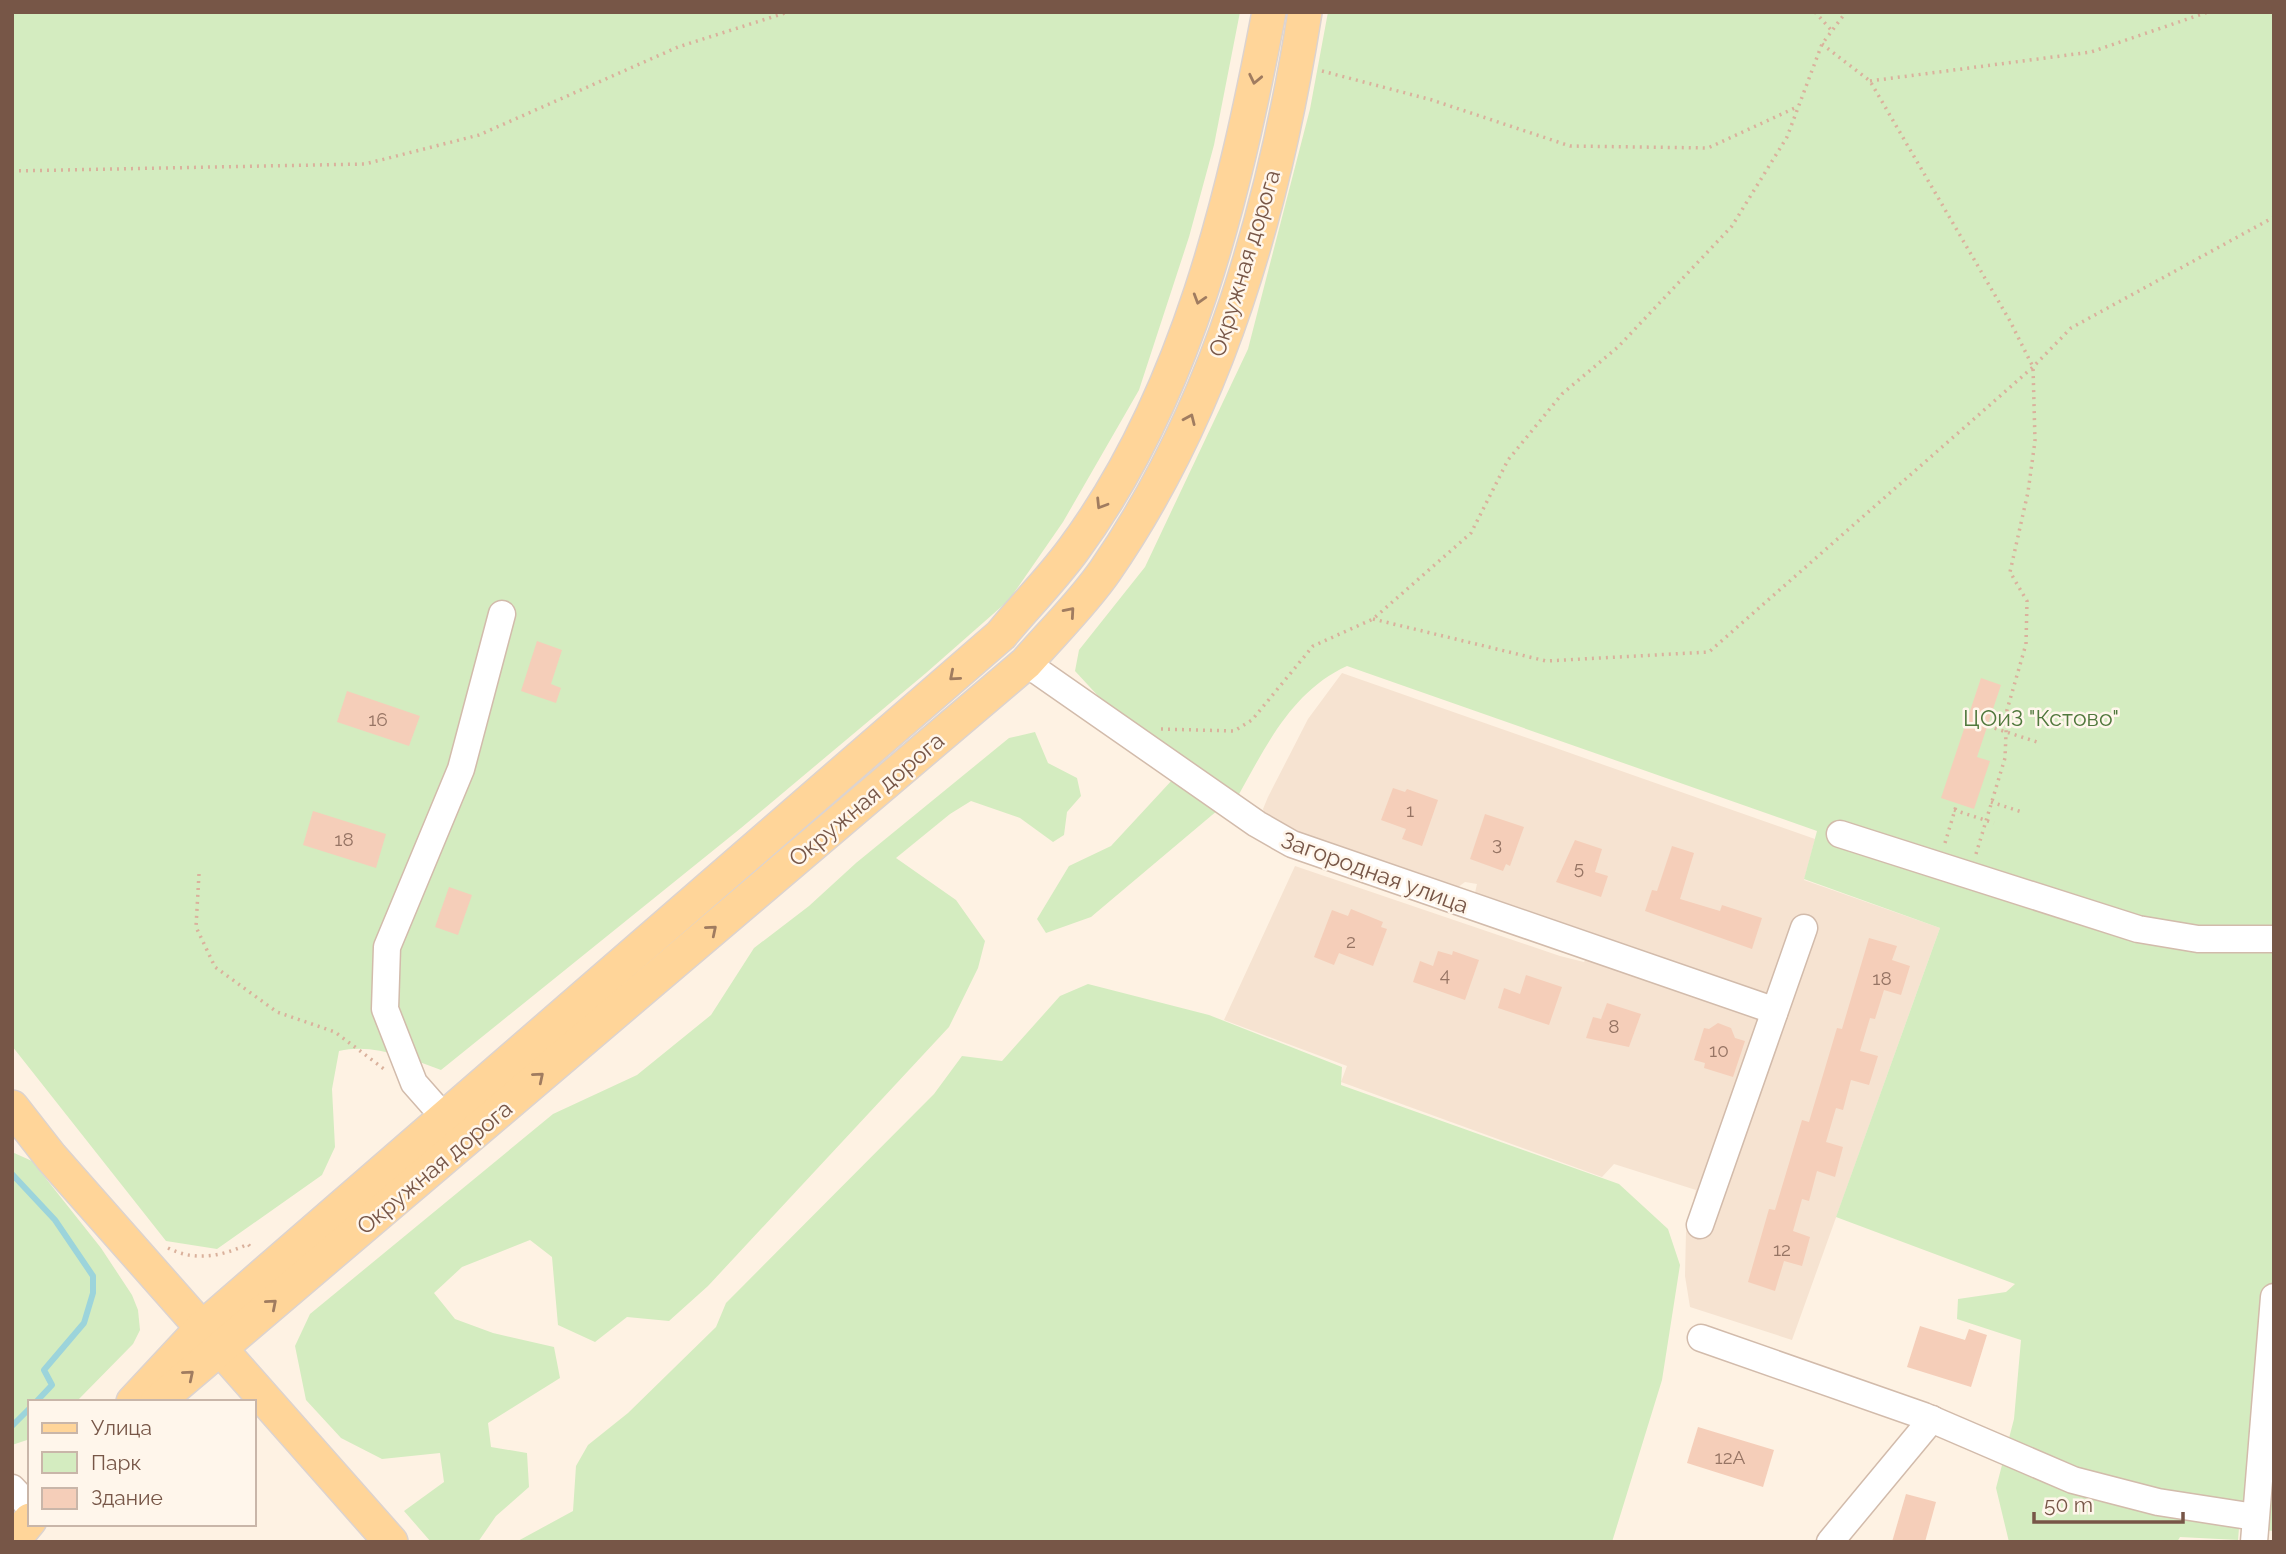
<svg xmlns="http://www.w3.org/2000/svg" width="2286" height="1554" font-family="Raleway,sans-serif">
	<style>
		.residential { fill: #f6e3d1 }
		.green { fill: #d4ecc0 }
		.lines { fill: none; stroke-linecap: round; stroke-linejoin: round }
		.stream { stroke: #9cd4db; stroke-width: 6 }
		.building { fill: #f5ceb9 }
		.minor-casing { stroke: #d2bbab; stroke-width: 29 }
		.major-casing { stroke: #dcd3cf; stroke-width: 36 }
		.path { stroke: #dab19c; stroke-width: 3.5; stroke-dasharray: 2 5; stroke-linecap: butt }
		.minor { stroke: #fff; stroke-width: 26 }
		.major { stroke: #ffd599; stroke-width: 33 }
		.oneway { stroke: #a07c60 }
		.labels { text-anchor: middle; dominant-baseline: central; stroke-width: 5; stroke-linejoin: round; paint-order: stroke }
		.number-label { font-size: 19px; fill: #967464 }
		.street-label { font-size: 23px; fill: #775647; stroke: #fff6eb }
		.park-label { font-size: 23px; fill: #50783c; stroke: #fff6eb }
	</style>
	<rect width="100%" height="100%" fill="#fef2e3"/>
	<!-- residential -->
	<path class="residential" d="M1342,673L1815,839L1804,880L1940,928L1792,1340L1690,1307L1685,1276L1686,1232L1696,1190L1614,1164L1602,1177L1341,1082L1347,1066L1224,1020L1295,866L1560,956L1584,962L1586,959L1474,897L1477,884L1465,882L1454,890L1269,823L1263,809L1268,797L1308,719Z"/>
	<!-- green -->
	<g class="green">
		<path d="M12,12H1240L1214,145L1189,237L1139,390L1063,522L1009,600L926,673L741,828L441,1070C408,1058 373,1043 339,1051L332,1089L335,1147L322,1175L217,1249L166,1241L12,1046Z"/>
		<path d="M1328,12H2274V1531L2239,1528L2238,1540L2180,1537L2177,1542H2009L1996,1488L2014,1419L2021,1340L1957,1319L1958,1299L2006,1292L2015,1284L1836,1217L1940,928L1804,879L1817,831L1347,666C1292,691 1266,746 1238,796L1100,698L1075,671L1079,650L1145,567L1248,349L1310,109Z"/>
		<path d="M1035,732L1048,763L1077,778L1081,796L1067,812L1064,835L1053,842L1020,818L971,801L950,814L896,858L956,900L985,941L978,968L949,1027L708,1286L669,1321L627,1317L595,1342L558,1325L552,1257L530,1240L462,1267L434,1293L455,1319L493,1333L554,1347L560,1378L488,1423L491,1447L527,1453L529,1487L496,1516L478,1542H431L404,1511L444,1482L440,1453L382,1459L341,1438L306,1400L295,1346L310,1314L553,1114L637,1075L711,1015L754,948L809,906L856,863L1009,738Z"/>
		<path d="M1174,778L1218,810L1091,917L1046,933L1037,919L1069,866L1111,846Z"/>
		<path d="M1088,984L1209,1015L1342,1067L1341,1085L1619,1184L1668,1229L1680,1265L1662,1380L1612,1542H516L573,1511L576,1466L588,1445L628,1413L716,1327L726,1303L934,1094L962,1056L1002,1061L1060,996Z"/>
		<path d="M12,1152L32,1161L101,1248L132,1295L138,1310L140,1330L133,1344L76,1402H30V1439L12,1445Z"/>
	</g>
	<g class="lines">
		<!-- stream -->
		<g class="stream">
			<path d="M12,1174L55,1220L93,1276V1293L84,1323L44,1370L52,1385L36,1402"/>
			<path d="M12,1426L30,1408"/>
		</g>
	</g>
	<!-- building -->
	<g class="building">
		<path d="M537,641L562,650L551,684L561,688L556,703L521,691Z"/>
		<path d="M1981,678L2001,685L1977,757L1990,761L1974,809L1941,798Z"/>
		<path d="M347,691L420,716L409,746L337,722Z"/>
		<path d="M1393,788L1405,792L1407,789L1438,800L1422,846L1402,839L1406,829L1381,820Z"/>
		<path d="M313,811L386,834L376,868L303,845Z"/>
		<path d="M1485,814L1524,827L1510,866L1506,864L1503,871L1470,859Z"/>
		<path d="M1575,840L1602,849L1595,872L1608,876L1601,897L1556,882Z"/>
		<path d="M1672,846L1694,853L1680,899L1720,911L1722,905L1762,918L1752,949L1645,911L1652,890L1657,891Z"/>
		<path d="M449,887L472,895L458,935L435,927Z"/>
		<path d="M1351,909L1383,922L1381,927L1387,929L1373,966L1339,953L1334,965L1314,957L1332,910L1348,916Z"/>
		<path d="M1869,938L1897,946L1892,960L1910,966L1901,995L1884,990L1875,1019L1870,1018L1860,1051L1878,1056L1869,1085L1851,1080L1843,1110L1836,1108L1826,1142L1843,1147L1835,1177L1817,1171L1809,1201L1802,1199L1793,1231L1810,1237L1802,1266L1784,1261L1775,1291L1748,1282L1769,1209L1775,1210L1802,1120L1809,1122L1837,1028L1842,1029Z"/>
		<path d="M1438,951L1452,955L1453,951L1479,960L1465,1000L1413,982L1420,961L1433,966Z"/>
		<path d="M1526,975L1562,987L1549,1025L1498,1008L1504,988L1520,994Z"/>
		<path d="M1607,1003L1641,1014L1629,1047L1586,1038L1593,1017L1601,1019Z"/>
		<path d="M1718,1023L1731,1028L1735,1038L1745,1041L1733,1077L1704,1068L1705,1063L1694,1060L1704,1028L1709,1029Z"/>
		<path d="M1920,1326L1965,1340L1969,1329L1987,1335L1971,1387L1907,1367Z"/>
		<path d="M1698,1427L1774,1450L1763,1487L1687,1463Z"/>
		<path d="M1906,1494L1936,1502L1925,1542H1892Z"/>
	</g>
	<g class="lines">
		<!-- minor casing -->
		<g class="minor-casing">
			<g id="minor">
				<path d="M1026,663L1257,824L1292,844L1767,1008L1774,1013"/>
				<path d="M1840,834L2138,929L2198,939H2274"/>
				<path d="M444,1117L414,1083L385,1009L387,947L461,769L502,614"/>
				<path d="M1700,1225L1804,928"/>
				<path d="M1701,1338L1924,1416L2073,1480L2158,1502L2255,1517"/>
				<path d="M12,1488L30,1507"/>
				<path d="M1830,1542L1932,1419"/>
				<path d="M2254,1542L2274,1297"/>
			</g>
		</g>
		<!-- major casing -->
		<g class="major-casing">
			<g id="major">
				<path d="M12,1107L51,1157L391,1542"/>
				<path d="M133,1402L202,1328L1001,635C1024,607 1051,580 1073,550C1187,396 1234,197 1269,12"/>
				<path d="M157,1402L1026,663C1052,633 1082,604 1105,571C1219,406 1274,208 1305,12"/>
				<path d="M12,1542L30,1520"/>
			</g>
		</g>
		<!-- path -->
		<g class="path">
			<path d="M1815,12L1832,31"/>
			<path d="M1822,44L1870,81L2010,321L2033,367L2035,441L2028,492L2010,572L2027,601L2026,644L2007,710L2005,758L1976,854"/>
			<path d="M1322,71L1432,100L1570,146L1708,148L1797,107"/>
			<path d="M1870,81L2091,52L2208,12"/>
			<path d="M12,171L365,164L479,135L678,47L788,12"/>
			<path d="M1373,619L1546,661L1709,652L2033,367L2071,328L2274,217"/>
			<path d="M1988,726L2037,742"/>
			<path d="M1161,729L1234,731L1252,720L1313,646L1373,619L1471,533L1508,460L1562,394L1618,347L1732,226L1787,137L1822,44L1846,12"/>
			<path d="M1991,802L2022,812"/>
			<path d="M1954,810L1994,823"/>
			<path d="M1945,843L1957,803"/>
			<path d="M199,874L196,927L215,967L277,1012L335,1032L384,1069"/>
			<path d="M168,1248C195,1262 223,1256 248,1244L252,1249"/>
		</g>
		<!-- minor -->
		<use href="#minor" class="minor"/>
		<!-- major -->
		<use href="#major" class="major"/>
	</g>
	<!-- one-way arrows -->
	<defs><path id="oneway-chevron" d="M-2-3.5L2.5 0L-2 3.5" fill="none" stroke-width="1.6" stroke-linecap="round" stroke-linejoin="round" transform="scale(1.75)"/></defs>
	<g class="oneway">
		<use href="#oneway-chevron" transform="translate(1255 79) rotate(102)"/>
		<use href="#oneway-chevron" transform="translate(1199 299) rotate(107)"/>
		<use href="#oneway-chevron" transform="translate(1190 419) rotate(-66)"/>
		<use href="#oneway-chevron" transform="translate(1101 504) rotate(122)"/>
		<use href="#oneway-chevron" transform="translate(1070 612) rotate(-49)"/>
		<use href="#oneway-chevron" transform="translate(954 676) rotate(139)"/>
		<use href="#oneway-chevron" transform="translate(712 930) rotate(-40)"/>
		<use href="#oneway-chevron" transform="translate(539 1077) rotate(-40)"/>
		<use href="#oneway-chevron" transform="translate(272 1304) rotate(-41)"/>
		<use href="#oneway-chevron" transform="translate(189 1375) rotate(-40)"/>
	</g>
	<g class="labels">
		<!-- number labels -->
		<g class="number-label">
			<text x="378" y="719">16</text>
			<text x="1410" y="810">1</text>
			<text x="344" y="839">18</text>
			<text x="1497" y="843">3</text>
			<text x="1579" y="867">5</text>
			<text x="1351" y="941">2</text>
			<text x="1445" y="974">4</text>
			<text x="1882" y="978">18</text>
			<text x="1614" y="1026">8</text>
			<text x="1719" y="1050">10</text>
			<text x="1782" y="1249">12</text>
			<text x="1730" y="1457">12А</text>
		</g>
		<!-- street labels -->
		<g class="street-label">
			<text transform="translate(1244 263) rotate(-73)">Окружная дорога</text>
			<text transform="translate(866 799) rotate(-40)">Окружная дорога</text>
			<text transform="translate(1375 872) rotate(20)">Загородная улица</text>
			<text transform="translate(434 1167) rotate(-40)">Окружная дорога</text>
		</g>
		<!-- park labels -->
		<g class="park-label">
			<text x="2041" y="717">ЦОиЗ "Кстово"</text>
		</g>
	</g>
	<!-- border -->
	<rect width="2286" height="1554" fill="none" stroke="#775647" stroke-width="28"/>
	<!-- legend -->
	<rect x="28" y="1400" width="228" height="126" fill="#fff6eb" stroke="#c9b6a9" stroke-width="2"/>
	<rect x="42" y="1423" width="35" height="10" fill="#ffd599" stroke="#c9b6a9" stroke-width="2"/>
	<text x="91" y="1435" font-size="21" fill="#775647">Улица</text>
	<rect x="42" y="1452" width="35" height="21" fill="#d4ecc0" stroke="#c9b6a9" stroke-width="2"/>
	<text x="91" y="1470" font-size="21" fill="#775647">Парк</text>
	<rect x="42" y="1488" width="35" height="21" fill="#f5ceb9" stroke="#c9b6a9" stroke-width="2"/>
	<text x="91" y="1505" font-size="21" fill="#775647">Здание</text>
	<!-- scale -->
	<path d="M2034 1512v10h149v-10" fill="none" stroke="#775647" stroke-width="3.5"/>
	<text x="2044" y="1512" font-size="21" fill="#775647" stroke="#fff6eb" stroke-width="5" paint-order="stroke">50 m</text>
</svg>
